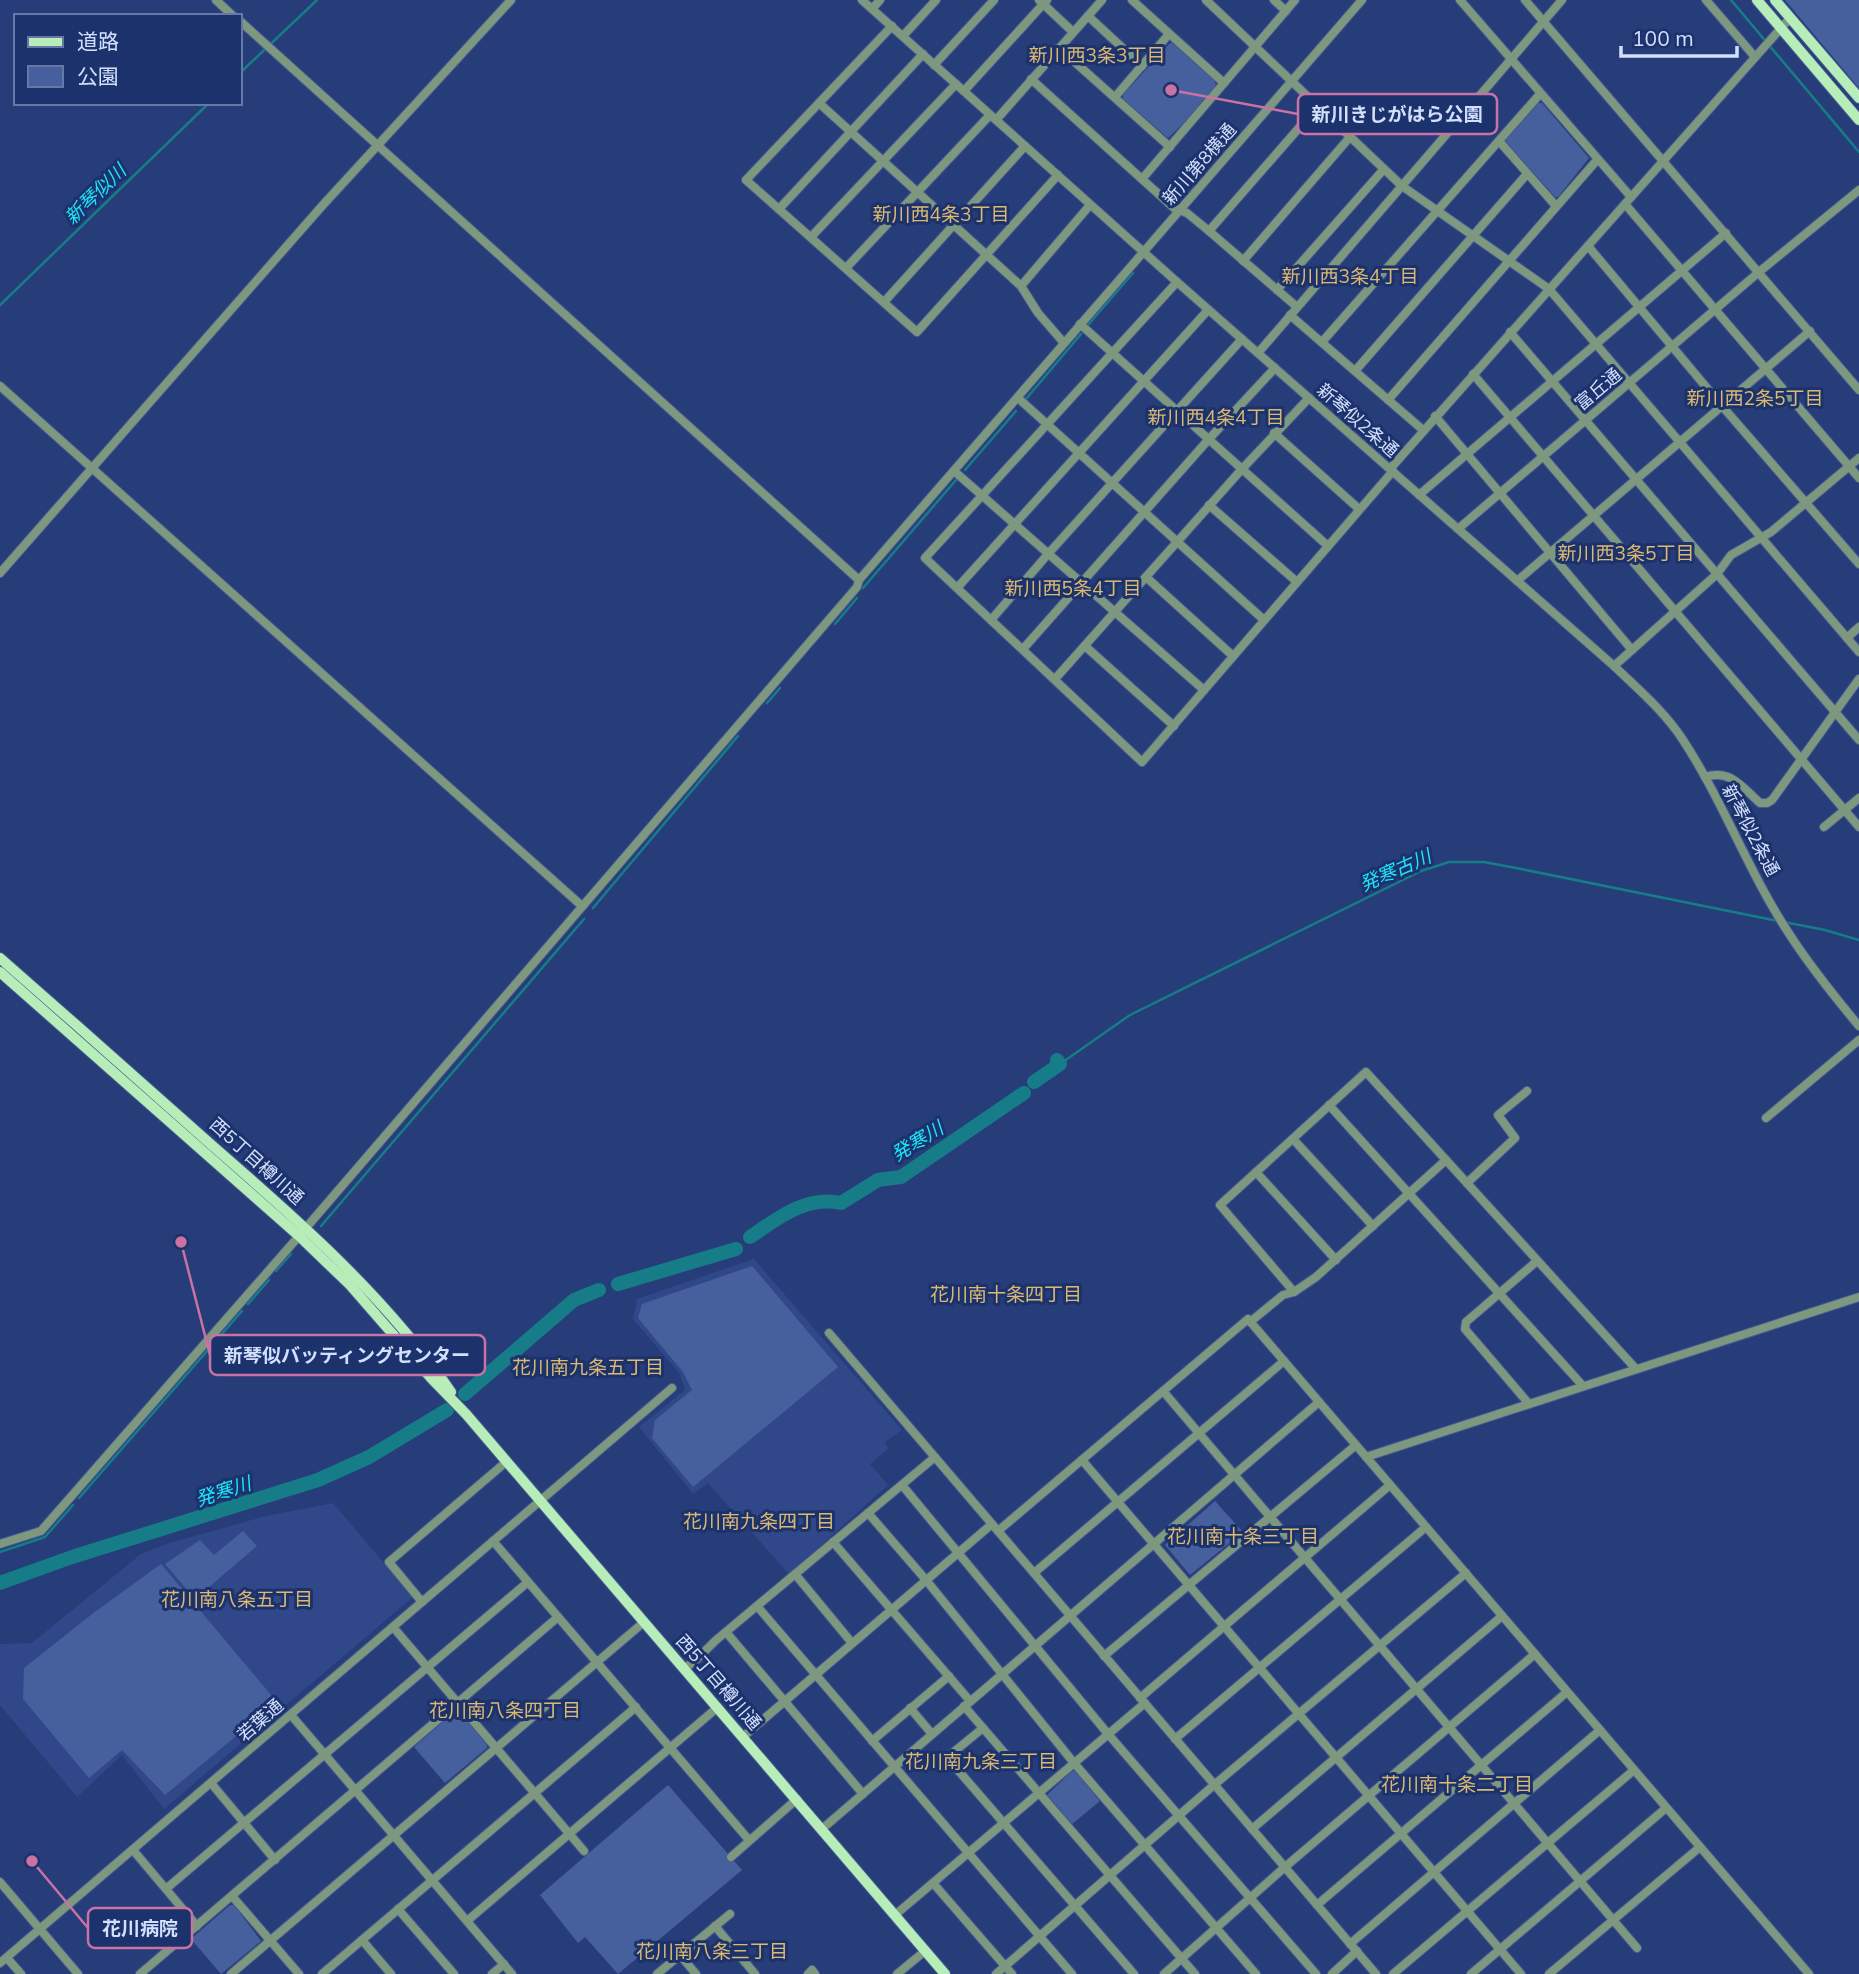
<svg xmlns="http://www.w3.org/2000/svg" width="1859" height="1974" font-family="Mulish,'Noto Sans JP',sans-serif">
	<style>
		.built { fill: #304889 }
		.green { fill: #46609e }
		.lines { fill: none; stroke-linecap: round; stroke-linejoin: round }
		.stream { stroke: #167d88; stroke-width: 2.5 }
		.river { stroke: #167d88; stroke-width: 14 }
		.minor-casing { stroke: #455a91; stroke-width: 10 }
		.major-casing { stroke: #455a91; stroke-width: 12 }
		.minor { stroke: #7d987e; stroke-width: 8 }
		.major { stroke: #b7edb9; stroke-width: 10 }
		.labels { text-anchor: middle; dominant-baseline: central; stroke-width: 6; stroke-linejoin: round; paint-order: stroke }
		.street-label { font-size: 18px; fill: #d3e0fd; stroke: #1c326d }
		.neighbourhood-label { font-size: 19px; fill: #dbb970; stroke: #1c326d }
		.water-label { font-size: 19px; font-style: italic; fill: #1de5f8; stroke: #1c326d }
		.leader { fill: none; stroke: #ca72a4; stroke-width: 2.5 }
		.callout-dot { fill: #ca72a4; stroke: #1c326d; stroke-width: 2.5 }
		.callout { fill: #1c326d; stroke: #ca72a4; stroke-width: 2.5 }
		.callout-label { font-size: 19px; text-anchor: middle; font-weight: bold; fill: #d3e0fd }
	</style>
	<rect width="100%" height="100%" fill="#263d79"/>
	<!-- built -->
	<g class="built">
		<path d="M754,1259L902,1430L885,1442L888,1449L870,1464L888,1485L789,1574L708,1483L693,1494L639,1427L685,1390L680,1374L633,1319L637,1299Z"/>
		<path d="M333,1503L413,1597L164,1809L122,1755L77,1797L0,1705V1644L32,1643L141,1554L170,1543L266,1516Z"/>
	</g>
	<!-- green -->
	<g class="green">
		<path d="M1785,0H1859V88Z"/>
		<path d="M1170,43H1173L1211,72L1216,85L1212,96L1168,138L1123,99V95Z"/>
		<path d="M1538,103H1542L1589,158L1558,197H1555L1506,142V138Z"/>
		<path d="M752,1266L838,1367L693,1487L652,1438L655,1420L692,1390L683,1372L638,1318L642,1304Z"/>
		<path d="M1215,1501L1243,1532L1190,1575L1165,1545Z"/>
		<path d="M243,1531L257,1546L195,1599L165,1564L200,1540L214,1555Z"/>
		<path d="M161,1564L277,1702L165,1795L122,1750L89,1778L23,1699L24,1668L96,1611Z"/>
		<path d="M459,1711L487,1745V1748L445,1783L414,1747L454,1712Z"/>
		<path d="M1072,1771H1075L1100,1801L1072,1824L1047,1795Z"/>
		<path d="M668,1785L742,1870L618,1974L585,1937L578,1943L540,1895Z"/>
		<path d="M230,1905H234L261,1941L221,1974L191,1939Z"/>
	</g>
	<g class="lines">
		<!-- stream -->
		<g class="stream">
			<path d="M1731,0L1859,152"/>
			<path d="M240,73L317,0"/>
			<path d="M0,305L209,103"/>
			<path d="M1088,325L1133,273"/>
			<path d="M1026,399L1081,334"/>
			<path d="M965,470L1016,411"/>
			<path d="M863,588L956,480"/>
			<path d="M835,624L857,598"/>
			<path d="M767,703L780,688"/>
			<path d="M593,908L738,736"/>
			<path d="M1784,922L1825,930L1859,940"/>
			<path d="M1060,1064L1130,1015L1421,871L1449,862H1484L1516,868L1778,921"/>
			<path d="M321,1226L584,919"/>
			<path d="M276,1271L291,1254"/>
			<path d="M248,1304L269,1280"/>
			<path d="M79,1498L242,1311"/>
			<path d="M0,1552L45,1537L73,1505"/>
		</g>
		<!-- river -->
		<g class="river">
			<path d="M1034,1082L1060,1064L1057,1060"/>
			<path d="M750,1237C777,1219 806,1195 841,1203L878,1180L901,1177L1024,1093"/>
			<path d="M618,1284L736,1249"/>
			<path d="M465,1394L574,1300L599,1290"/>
			<path d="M0,1583L72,1557L318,1480L369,1457L447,1410"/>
		</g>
		<!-- minor casing -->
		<g class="minor-casing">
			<g id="minor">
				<path d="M216,0L233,16"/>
				<path d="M862,0L1177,282L1614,666C1638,689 1665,712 1683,740C1723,801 1748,871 1788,932C1809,965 1834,996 1859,1026"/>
				<path d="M1039,0L1073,32"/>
				<path d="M1132,0L1224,83"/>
				<path d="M1206,0L1402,186L1549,289L1859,652"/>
				<path d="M1274,0L1286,11"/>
				<path d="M1460,0L1631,197"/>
				<path d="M1525,0L1859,390"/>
				<path d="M1706,0L1755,57"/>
				<path d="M872,9L880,0"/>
				<path d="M1088,16L1142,66"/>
				<path d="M240,21L859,580"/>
				<path d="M892,26L746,180L917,332L1058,175"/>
				<path d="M903,36L936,0"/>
				<path d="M1059,48L1170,147"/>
				<path d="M934,65L994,0"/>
				<path d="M1031,79L1174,208L1187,213L1209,231L1297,307"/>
				<path d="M964,91L1047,0"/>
				<path d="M1115,97L1169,34"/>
				<path d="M819,103L1021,286L1038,313L1064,343"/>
				<path d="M996,120L1102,0"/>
				<path d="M1499,141L1556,206"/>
				<path d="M1142,179L1295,0"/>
				<path d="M1625,204L1859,478"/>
				<path d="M779,209L923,54"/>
				<path d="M1209,231L1318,106"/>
				<path d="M811,237L956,84"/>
				<path d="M1588,246L1722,406L1859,564"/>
				<path d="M1243,261L1350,137"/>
				<path d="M846,268L990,115"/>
				<path d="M1177,282L925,558L1142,762L1393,471"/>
				<path d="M1021,286L1090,205"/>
				<path d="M1277,290L1384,169"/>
				<path d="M884,302L1025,146"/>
				<path d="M1290,315L1423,430"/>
				<path d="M1080,324L1328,546"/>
				<path d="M1510,332L1859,740"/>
				<path d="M1322,342L1540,94"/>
				<path d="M1258,353L1562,0"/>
				<path d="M1355,371L1527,174"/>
				<path d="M1473,374L1859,827"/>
				<path d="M0,386L582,906"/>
				<path d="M1018,398L1264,620"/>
				<path d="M1388,400L1597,160"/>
				<path d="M1435,416L1632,650"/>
				<path d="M1274,433L1359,509"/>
				<path d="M1390,469L1790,18"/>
				<path d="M954,471L1204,690"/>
				<path d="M1419,495L1726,233"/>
				<path d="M1209,505L1297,582"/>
				<path d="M1458,529L1759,272L1859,190"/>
				<path d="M0,573L322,206L511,0"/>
				<path d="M1146,577L1233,656"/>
				<path d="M1517,581L1810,331"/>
				<path d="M957,588L1208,310"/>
				<path d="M991,620L1048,554L1242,339"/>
				<path d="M1847,638L1859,627"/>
				<path d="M1085,646L1174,726"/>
				<path d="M1023,649L1209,439L1275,368"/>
				<path d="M1614,666L1717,574L1731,555L1771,532L1859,458"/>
				<path d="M1055,679L1242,469L1309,398"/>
				<path d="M1705,777C1731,769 1742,787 1760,803H1767L1772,800L1859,679"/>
				<path d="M1824,827L1859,798"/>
				<path d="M1329,1105L1583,1386"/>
				<path d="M1766,1118L1859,1040"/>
				<path d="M1293,1139L1373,1226"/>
				<path d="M1256,1172L1336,1260"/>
				<path d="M1467,1183L1515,1138L1498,1115L1527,1091"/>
				<path d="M1294,1292L1220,1205L1366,1072L1636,1369"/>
				<path d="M1250,1322L1283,1295L1294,1292L1316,1277L1446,1160"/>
				<path d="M829,1333L1376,1974"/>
				<path d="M1163,1391L1637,1948"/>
				<path d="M1529,1404L1465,1329L1466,1322L1537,1261"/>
				<path d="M1366,1457L1859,1297"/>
				<path d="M1082,1460L1521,1974"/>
				<path d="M902,1485L1108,1734L1316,1974"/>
				<path d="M868,1513L926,1580L1074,1763L1256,1974"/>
				<path d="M998,1531L1248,1319L1809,1974"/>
				<path d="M493,1541L749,1840"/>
				<path d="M833,1542L970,1701"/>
				<path d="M0,1544L41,1531L299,1236L857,587L859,580L1362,0"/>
				<path d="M1034,1573L1284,1361"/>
				<path d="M795,1574L852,1643"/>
				<path d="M422,1602L389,1562L506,1462"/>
				<path d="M757,1606L1072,1974"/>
				<path d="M393,1627L584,1851"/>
				<path d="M726,1632L863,1794"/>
				<path d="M1104,1656L1356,1445"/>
				<path d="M683,1668L693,1663L715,1641L935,1457"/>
				<path d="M1140,1698L1390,1485"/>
				<path d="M964,1706L1195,1974"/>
				<path d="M910,1708L932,1734"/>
				<path d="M291,1715L512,1974"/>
				<path d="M983,1728L950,1755L951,1762L1134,1974"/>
				<path d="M744,1736L992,1524"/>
				<path d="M1175,1739L1426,1527"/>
				<path d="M872,1741L949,1676"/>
				<path d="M211,1783L275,1860"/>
				<path d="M822,1829L1319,1402"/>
				<path d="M1252,1829L1502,1616"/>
				<path d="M133,1850L197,1926"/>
				<path d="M731,1857L797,1799"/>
				<path d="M0,1882L78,1974"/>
				<path d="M933,1883L1012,1974"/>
				<path d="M167,1888L528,1582"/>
				<path d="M232,1896L299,1974"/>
				<path d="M1317,1905L1567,1692"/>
				<path d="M398,1909L454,1974"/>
				<path d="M895,1915L1145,1703"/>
				<path d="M467,1921L718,1707"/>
				<path d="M715,1926L755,1974"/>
				<path d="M362,1940L391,1974"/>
				<path d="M1350,1944L1600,1730"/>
				<path d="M680,1955L696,1974"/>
				<path d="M7,1958L21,1974"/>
				<path d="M0,1963L672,1388"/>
				<path d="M140,1974L558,1617"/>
				<path d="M231,1974L644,1622"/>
				<path d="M322,1974L636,1707"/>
				<path d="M492,1974L504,1964"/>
				<path d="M657,1974L730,1914"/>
				<path d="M808,1974L812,1970L815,1974"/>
				<path d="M897,1974L925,1951"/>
				<path d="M996,1974L1214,1785L1466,1573"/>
				<path d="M1164,1974L1285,1867L1535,1654"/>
				<path d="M1332,1974L1357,1951"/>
				<path d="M1393,1974L1634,1770"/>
				<path d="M1471,1974L1666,1808"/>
				<path d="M1549,1974L1700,1847"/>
			</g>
		</g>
		<!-- major casing -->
		<g class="major-casing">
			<g id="major">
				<path d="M1757,0L1859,120"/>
				<path d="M1775,0L1859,98"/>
				<path d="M0,958C72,1021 143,1084 215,1148C300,1222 387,1298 451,1392"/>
				<path d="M0,972L299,1236L350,1285L431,1378L466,1414L945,1974"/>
			</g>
		</g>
		<!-- minor -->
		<use href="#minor" class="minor"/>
		<!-- major -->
		<use href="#major" class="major"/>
	</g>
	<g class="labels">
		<!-- street labels -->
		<g class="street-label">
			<text transform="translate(1199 164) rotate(-49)">新川第8横通</text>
			<text transform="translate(1598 389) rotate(-40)">富丘通</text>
			<text transform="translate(1358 420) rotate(41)">新琴似2条通</text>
			<text transform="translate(1751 830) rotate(62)">新琴似2条通</text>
			<text transform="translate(257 1161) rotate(42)">西5丁目樽川通</text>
			<text transform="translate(719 1682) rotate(49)">西5丁目樽川通</text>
			<text transform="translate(260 1720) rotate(-41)">若葉通</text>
		</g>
		<!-- neighbourhood labels -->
		<g class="neighbourhood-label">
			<text x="1097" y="55">新川西3条3丁目</text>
			<text x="941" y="214">新川西4条3丁目</text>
			<text x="1350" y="276">新川西3条4丁目</text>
			<text x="1755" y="398">新川西2条5丁目</text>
			<text x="1216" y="417">新川西4条4丁目</text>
			<text x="1626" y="553">新川西3条5丁目</text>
			<text x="1073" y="588">新川西5条4丁目</text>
			<text x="1006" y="1294">花川南十条四丁目</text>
			<text x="588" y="1367">花川南九条五丁目</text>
			<text x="759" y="1521">花川南九条四丁目</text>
			<text x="1243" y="1536">花川南十条三丁目</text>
			<text x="237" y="1599">花川南八条五丁目</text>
			<text x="505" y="1710">花川南八条四丁目</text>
			<text x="981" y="1761">花川南九条三丁目</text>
			<text x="1457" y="1784">花川南十条二丁目</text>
			<text x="712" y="1951">花川南八条三丁目</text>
		</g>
		<!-- water labels -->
		<g class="water-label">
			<text transform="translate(95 194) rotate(-44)">新琴似川</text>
			<text transform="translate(1395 870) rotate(-24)">発寒古川</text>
			<text transform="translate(917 1141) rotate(-32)">発寒川</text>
			<text transform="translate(223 1491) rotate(-18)">発寒川</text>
		</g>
	</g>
	<!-- callouts -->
	<path class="leader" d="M1171 90L1298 114M181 1242L210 1355M32 1861L88 1928"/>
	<g class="callout-dot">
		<circle cx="1171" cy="90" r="7"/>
		<circle cx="181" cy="1242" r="7"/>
		<circle cx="32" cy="1861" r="7"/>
	</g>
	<g class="callout">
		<rect x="1298" y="94" width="199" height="40" rx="7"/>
		<rect x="210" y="1335" width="275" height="40" rx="7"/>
		<rect x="88" y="1908" width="104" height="40" rx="7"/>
	</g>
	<g class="callout-label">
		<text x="1397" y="121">新川きじがはら公園</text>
		<text x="347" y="1362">新琴似バッティングセンター</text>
		<text x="140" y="1935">花川病院</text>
	</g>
	<!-- legend -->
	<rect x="14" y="14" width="228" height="91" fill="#1c326d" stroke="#6578a7" stroke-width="2"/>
	<rect x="28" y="37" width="35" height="10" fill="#b7edb9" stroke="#6578a7" stroke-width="2"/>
	<text x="77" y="49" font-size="21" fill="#d3e0fd">道路</text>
	<rect x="28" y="66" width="35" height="21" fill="#46609e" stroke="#6578a7" stroke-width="2"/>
	<text x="77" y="84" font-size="21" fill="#d3e0fd">公園</text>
	<!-- scale -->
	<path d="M1621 46v10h116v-10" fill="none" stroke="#d3e0fd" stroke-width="3.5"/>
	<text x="1632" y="46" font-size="21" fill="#d3e0fd" stroke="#1c326d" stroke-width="5" paint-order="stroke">100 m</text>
</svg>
